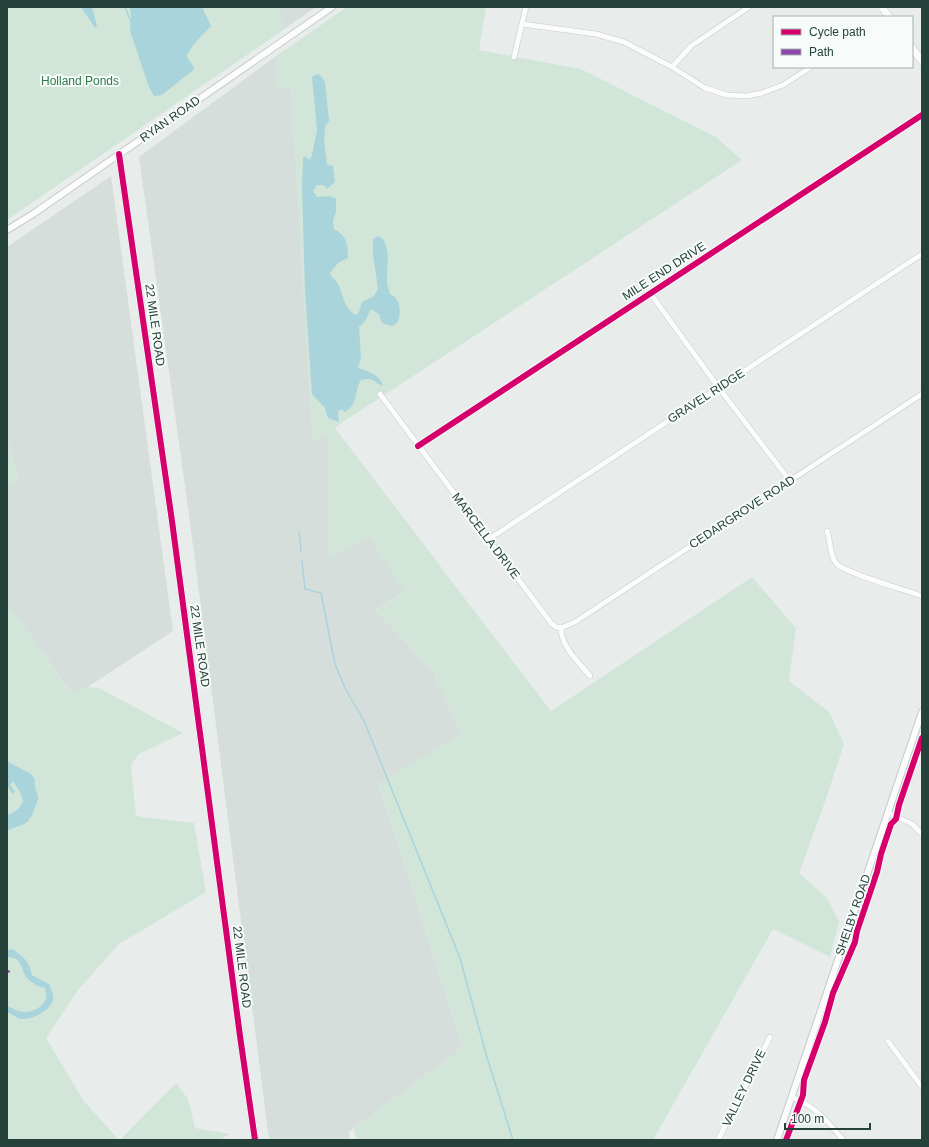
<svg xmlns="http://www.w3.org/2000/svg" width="929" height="1147" font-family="Helvetica,sans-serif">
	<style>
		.built { fill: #d6dedb }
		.green { fill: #d1e6d8 }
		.water { fill: #a9d4db }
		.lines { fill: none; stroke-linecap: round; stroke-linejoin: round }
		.stream { stroke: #a9d4db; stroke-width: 1.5 }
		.minor-casing { stroke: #c5cac8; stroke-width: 6 }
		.tertiary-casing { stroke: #c5cac8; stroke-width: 8 }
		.secondary-casing { stroke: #c3cbc8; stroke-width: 8 }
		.minor { stroke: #fcfcfc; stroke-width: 5 }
		.tertiary { stroke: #fcfcfc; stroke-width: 6 }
		.secondary { stroke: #fcfcfc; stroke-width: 7 }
		.quiet { stroke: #8e44ad; stroke-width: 5; stroke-dasharray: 10 5; stroke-linecap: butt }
		.cycleway-casing { stroke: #f7fbf9; stroke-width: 8 }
		.cycleway { stroke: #d6006c; stroke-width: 6 }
		.labels { text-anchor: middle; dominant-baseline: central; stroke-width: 4; stroke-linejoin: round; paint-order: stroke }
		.park-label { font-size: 12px; fill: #2d7a4b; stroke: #f7fbf9 }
		.street-label { font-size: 12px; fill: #24423a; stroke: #f7fbf9 }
	</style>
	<rect width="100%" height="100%" fill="#e8edeb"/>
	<!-- built -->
	<g class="built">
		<path d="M278,7H316L280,32Z"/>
		<path d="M276,56V87L291,86L313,441L334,427L441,567L376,610L432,670L462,734L379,784L463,1048L354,1128L349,1132V1140H269L190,522L139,157Z"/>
		<path d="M111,176L173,631L74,696L7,604V489L19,481L7,439V247Z"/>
	</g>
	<!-- green -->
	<g class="green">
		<path d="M7,7H280L282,31L7,220Z"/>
		<path d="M347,7H486L479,50L581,69L716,137L742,160L334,428L551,711L752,577L796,628L789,681L829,712L844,744L826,799L799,873L826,897L839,921L830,957L773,929L653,1140H356L354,1128L463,1048L379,783L462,734L432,670L376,610L404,592L369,538L329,559V431L313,442L291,86L276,87V56Z"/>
		<path d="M7,439L19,481L7,489Z"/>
		<path d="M7,604L70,691L87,687L99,688L183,733L139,754L131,765L136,816L150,818L194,823L206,892L119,944L78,990L46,1038L83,1100L119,1140H7Z"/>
		<path d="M176,1083L188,1099L195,1128L230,1134L219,1140H120Z"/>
	</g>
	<!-- water -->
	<g class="water">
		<path d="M81,7H92L97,26L95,28Z"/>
		<path d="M130,7H202L211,26L193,45L187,55L188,59L194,67L193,70L162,95L154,96L149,87L130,31L131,15Z"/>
		<path d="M317,74L321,76L325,82L329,121L325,127L324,140L327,165L333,166L335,182L327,189L324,185H317L313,191L317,197L330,196L336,199V212L333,220L334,229C347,235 348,246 348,258L338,263L330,273C332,278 335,279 338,284C343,294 344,309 356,315L359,312L362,302L374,296L378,289L373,254V239L378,236C393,243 386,268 387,281C387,286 389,290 390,294C401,299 401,311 398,322L392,326L382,323L379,314L371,309L365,321L359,327L361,357L358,368C367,370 381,376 383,386C372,382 375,377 361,380C354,391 358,405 345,412L343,410H339L338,413L339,422L328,418L325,408L312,394L305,291L302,187L303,158L306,156L307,159H310L312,155L317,130L312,77Z"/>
		<path d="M7,761L31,774L35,780C33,788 39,793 38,799C35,807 32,822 22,825C16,827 12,828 7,831V815C15,812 20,809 23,801L20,792L13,781L10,785L15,791L13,794C4,787 7,772 7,761Z"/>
		<path d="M12,949C23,956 30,962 32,975L49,984C51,989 54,994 53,1000C50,1011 32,1020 21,1019C16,1018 12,1014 7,1012V1006C12,1008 17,1011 22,1012C30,1013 42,1008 45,1001C47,997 46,992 45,988C39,987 32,983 28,979C20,971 24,957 7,957V950Z"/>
	</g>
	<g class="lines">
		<!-- stream -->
		<g class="stream">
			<path d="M125,7L131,22"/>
			<path d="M299,531L301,551"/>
			<path d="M302,561L305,589L321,593L335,664L345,688L364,721L460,958L486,1054L513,1140"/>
		</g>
		<!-- minor casing -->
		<g class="minor-casing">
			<g id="minor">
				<path d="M522,24L596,34L624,42L672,67L705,88L727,95L747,96L762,93L783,85L811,67"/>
				<path d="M514,57L526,7"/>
				<path d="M672,67L691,46L749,7"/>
				<path d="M650,293L719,388L790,481"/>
				<path d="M380,394L551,623L556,627L561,628"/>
				<path d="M418,446L922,115"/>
				<path d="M827,531C831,541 829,554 836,563C844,573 906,590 922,596"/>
				<path d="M489,539L922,254"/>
				<path d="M561,628L575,622L922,394"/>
				<path d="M561,628C561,647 579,662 590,676"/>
				<path d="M888,813L912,824L922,834"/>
				<path d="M888,1041L922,1087"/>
				<path d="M792,1097C816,1107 827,1120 843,1140"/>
				<path d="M718,1140L770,1037"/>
			</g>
		</g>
		<!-- tertiary casing -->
		<g class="tertiary-casing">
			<g id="tertiary">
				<path d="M119,154L172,521L240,1036L255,1140"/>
				<path d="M7,230L33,214L332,7"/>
				<path d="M777,1140L922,712"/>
			</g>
		</g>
		<!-- secondary casing -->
		<g class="secondary-casing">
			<g id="secondary">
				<path d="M882,7L889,17"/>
				<path d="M912,48L922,61"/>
			</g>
		</g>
		<!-- minor -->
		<use href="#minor" class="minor"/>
		<!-- tertiary -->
		<use href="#tertiary" class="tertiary"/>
		<!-- secondary -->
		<use href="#secondary" class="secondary"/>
		<!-- quiet -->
		<path class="quiet" d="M7,972L8,970"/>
		<!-- cycleway casing -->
		<g class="cycleway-casing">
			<g id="cycleway">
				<path d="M119,154L172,521L240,1036L255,1140"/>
				<path d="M418,446L922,115"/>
				<path d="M786,1140L803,1095L804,1080L825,1022L833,993L855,942L857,931L877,872L881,854L891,824L896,819L899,805L922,738"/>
			</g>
		</g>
		<!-- cycleway -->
		<use href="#cycleway" class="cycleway"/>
	</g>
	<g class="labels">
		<!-- park labels -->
		<g class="park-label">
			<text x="80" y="81">Holland Ponds</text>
		</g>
		<!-- street labels -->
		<g class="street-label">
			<text transform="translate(170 119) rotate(-35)">RYAN ROAD</text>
			<text transform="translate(664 271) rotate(-33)">MILE END DRIVE</text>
			<text transform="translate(155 325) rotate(82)">22 MILE ROAD</text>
			<text transform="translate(706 396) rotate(-33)">GRAVEL RIDGE</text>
			<text transform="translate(742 512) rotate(-33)">CEDARGROVE ROAD</text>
			<text transform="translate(486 536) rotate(53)">MARCELLA DRIVE</text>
			<text transform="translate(200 646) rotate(82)">22 MILE ROAD</text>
			<text transform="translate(853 915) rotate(-71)">SHELBY ROAD</text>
			<text transform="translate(242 967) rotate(83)">22 MILE ROAD</text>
			<text transform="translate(744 1088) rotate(-64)">VALLEY DRIVE</text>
		</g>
	</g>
	<!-- border -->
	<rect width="929" height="1147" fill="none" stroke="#24423a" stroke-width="16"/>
	<!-- legend -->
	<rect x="773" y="16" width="140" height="52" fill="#f7fbf9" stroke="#a3b1ad"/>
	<rect x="781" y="29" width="20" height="6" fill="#d6006c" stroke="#a3b1ad"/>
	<text x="809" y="36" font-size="12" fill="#24423a">Cycle path</text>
	<rect x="781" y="49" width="20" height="6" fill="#8e44ad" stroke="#a3b1ad"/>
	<text x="809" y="56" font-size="12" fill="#24423a">Path</text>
	<!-- scale -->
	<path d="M785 1123v6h85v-6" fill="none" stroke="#24423a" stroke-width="2"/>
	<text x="791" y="1123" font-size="12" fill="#24423a" stroke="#f7fbf9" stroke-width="3" paint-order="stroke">100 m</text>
</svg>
